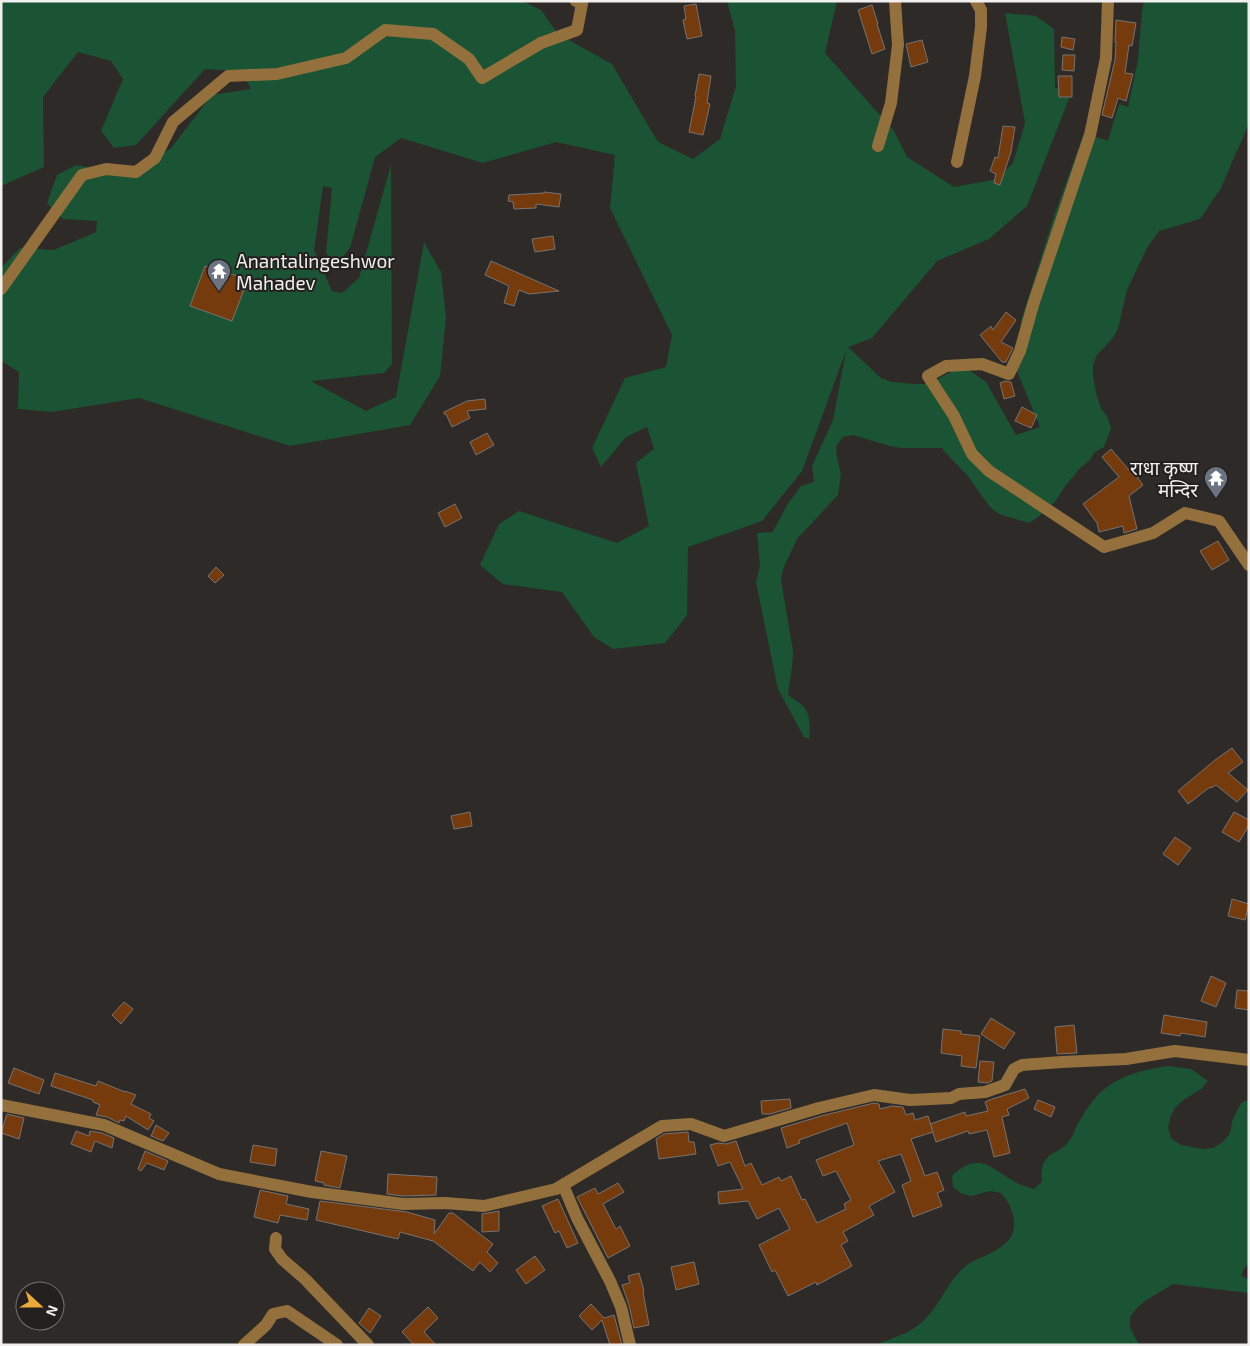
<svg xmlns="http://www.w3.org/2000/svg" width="1250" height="1346" font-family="'Exo 2','Noto Sans Devanagari',sans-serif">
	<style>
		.green { fill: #1a5434 }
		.building { fill: #753b0d; stroke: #777371 }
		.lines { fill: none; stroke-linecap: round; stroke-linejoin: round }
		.minor { stroke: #94703d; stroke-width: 12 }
		.labels { text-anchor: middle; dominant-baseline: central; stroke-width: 4; stroke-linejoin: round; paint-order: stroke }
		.poi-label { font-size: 19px; fill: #f2f0ef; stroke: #23201f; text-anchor: start }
	</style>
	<rect width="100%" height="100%" fill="#2d2a28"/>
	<!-- green -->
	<g class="green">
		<path d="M1,1H522L541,10L558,34L612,64L658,142L693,159L720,139L736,86L735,31L727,1H837L825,53L894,131L907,157L954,187L997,179L1013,163L1025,123L1005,13L1036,16L1054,29L1055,88L1072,91L1027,206L989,239L937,261L872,338L848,347L881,378L892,382L914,384H925L936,380L956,369L966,368L986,382L1016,435L1040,427L1017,371L1021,321L1055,213L1084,133L1108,141L1119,104L1128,107L1138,60L1142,11L1144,1H1249V123L1247,128L1221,188L1200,219L1159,231L1147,248L1127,290L1118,329L1112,339L1097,355L1093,365V376L1097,397L1101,408L1108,418L1111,428L1104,447L1095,452L1089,461L1080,468L1066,485L1054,503L1038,517L1029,523L999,514L990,507L967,475L943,450V448H901L890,446L853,435L843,437L836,446L837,457L841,474L838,495L797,539L783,569L781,580L793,651C793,665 790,679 788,694C792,699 796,700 801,704C811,711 810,728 809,739L804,737L779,691L777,685L756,582L760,566L757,533L773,532L787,505L801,486L814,482L812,466L833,420L846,351L802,471L762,521L688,547L687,615L665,643L613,649L594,637L562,592L503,584L480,565L499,524L519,511L617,543L649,526L636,463L654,449L647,427L626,437L601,467L592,448L625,378L666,367L672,335L610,208L615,155L556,142L483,163L401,138L375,157L350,248L336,265L326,253L332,188L323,186L314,250L332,291L342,293L359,278L391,165L392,364L384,373L311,381L366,411L396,397L424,242L441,272L446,317L440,376L410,425L290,446L139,398L52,412L18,409L19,372L1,361V268L20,248L54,250L96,232L97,221L63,219L47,203L57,175L76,165L130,176L171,148L212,95L251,89L240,71L205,69L136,145L114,148L101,131L123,79L111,61L78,52L43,97L44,167L1,186Z"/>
		<path d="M1168,1066L1191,1069L1208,1081L1201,1089L1182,1101L1175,1108L1170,1118L1168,1128L1171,1138L1181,1145L1203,1149L1213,1148L1223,1142L1230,1133L1232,1122L1236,1112L1242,1102L1249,1100V1264L1245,1267L1241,1276L1249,1279V1293L1173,1284L1145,1301L1137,1308L1130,1317V1327L1139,1345H876C891,1338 909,1334 921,1323C940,1307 947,1280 967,1265C982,1255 1006,1251 1013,1232C1017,1218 1010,1203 1001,1193L990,1191L972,1196L962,1194L953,1187L952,1176C979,1150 990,1168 1015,1182C1021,1185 1027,1187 1034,1189L1042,1182C1039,1148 1058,1159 1072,1137C1074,1134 1075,1130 1076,1127C1081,1118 1087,1108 1093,1101C1111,1077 1141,1070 1168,1066Z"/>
	</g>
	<!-- building -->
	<g class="building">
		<path d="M696,4L702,36L687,39L683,20L686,19L684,6Z"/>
		<path d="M872,5L878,24H877L885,49L872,54L858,10Z"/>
		<path d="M1116,20L1136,23L1132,46L1129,45L1125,73L1133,74L1126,101L1118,98L1112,118L1102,115L1115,60L1116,42H1115Z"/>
		<path d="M1062,37L1075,39L1073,50L1061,47Z"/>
		<path d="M922,40L928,62L911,67L906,44Z"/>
		<path d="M1063,55H1075L1074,71L1062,70Z"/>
		<path d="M699,74L711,76L707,103L710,104L703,135L689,132L696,97L695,96Z"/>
		<path d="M1058,76H1072V97H1059Z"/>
		<path d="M1003,126L1015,127L1011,152L1000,185L994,183L996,174L990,171L995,157L998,158Z"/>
		<path d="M544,192L561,194L559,207L536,204V208L514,209L513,202L508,201L509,195L544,193Z"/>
		<path d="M553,236L555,249L535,252L532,239Z"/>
		<path d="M491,261L559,291L529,294L519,290L514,306L504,303L509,286L485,275Z"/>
		<path d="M205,266L248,279L232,321L190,306Z"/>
		<path d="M1006,312L1016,320L1001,342L1013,348L1006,362H1002L980,335L991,326L993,330Z"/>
		<path d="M1005,381L1011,382L1015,396L1004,399L1000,383Z"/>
		<path d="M485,399L486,409L467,411L470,418L452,427L446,414H444V412L467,401Z"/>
		<path d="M1022,407L1037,415L1031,428L1015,421Z"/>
		<path d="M487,433L494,445L476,455L470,442Z"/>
		<path d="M1111,449L1129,470L1131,469L1143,485L1129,496L1137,529L1124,533L1123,526L1099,532L1097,523L1083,504L1119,477L1102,457Z"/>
		<path d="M455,504L462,518L445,527L438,513Z"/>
		<path d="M1218,541L1229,560L1212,570L1200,551Z"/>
		<path d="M216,567L224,575L215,583L208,576Z"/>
		<path d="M1232,748L1243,762L1228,773L1248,790L1237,802L1216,785L1211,788L1210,787L1188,804L1178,791L1215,760Z"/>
		<path d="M470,812L472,826L454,829L451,816Z"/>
		<path d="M1234,812L1249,820V825L1239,842L1222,832Z"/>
		<path d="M1175,837L1191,848L1178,865L1163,854Z"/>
		<path d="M1232,899L1249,904L1245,920L1228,916Z"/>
		<path d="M1211,976L1226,983L1216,1007L1201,1001Z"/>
		<path d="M1237,990L1249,991V1010L1235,1008Z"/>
		<path d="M124,1002L133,1009L121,1024L112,1015Z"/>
		<path d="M1164,1015L1207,1022L1205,1037L1181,1033L1180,1036L1161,1033Z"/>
		<path d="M991,1018L1015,1033L1004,1049L981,1034Z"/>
		<path d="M1074,1025L1077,1053L1057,1054L1055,1027Z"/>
		<path d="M943,1029L961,1031V1034L980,1036L976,1068L961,1066L962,1056L941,1053Z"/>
		<path d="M980,1061L994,1062L992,1081L987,1083L978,1082Z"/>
		<path d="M14,1068L44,1080L39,1094L8,1083Z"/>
		<path d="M55,1073L96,1086L98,1081L125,1092V1091L136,1095L131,1104L151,1114L149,1118L154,1121L148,1130L126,1116L124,1121L120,1120L119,1123L107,1117L96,1115L100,1105L93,1102V1100L51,1086Z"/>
		<path d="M1025,1089L1029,1098L1007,1109L1009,1115L1002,1117L1010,1153L994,1157L987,1130L969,1134L968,1131L936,1142L930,1124L965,1112L966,1116L988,1111L985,1102L992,1099Z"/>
		<path d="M790,1099L791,1108L770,1114H762L761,1101Z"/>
		<path d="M1038,1100L1055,1107L1051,1117L1034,1109Z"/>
		<path d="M874,1103L879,1104L880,1109L892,1106L903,1107L906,1115L913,1113L915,1120L928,1116L933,1132L911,1139L925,1176L937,1172L944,1190L937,1193L942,1206L913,1217L902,1185L911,1181L901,1154L878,1161L895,1192L869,1206L874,1215L843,1232L848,1241L841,1245L852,1266L817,1285L816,1282L788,1296L775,1270L772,1272L759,1245L790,1229L779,1208L757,1219L748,1201L719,1204L718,1192L743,1189L730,1162L718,1166L710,1145L718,1143L726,1144L736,1141L745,1166L751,1163L762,1185L779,1177L781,1181L791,1176L802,1200L805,1199L817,1223L846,1209L844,1204L851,1200L836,1171L823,1176L816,1160L854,1145L847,1123L799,1140L800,1143L787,1148L781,1128L821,1116Z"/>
		<path d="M7,1114L24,1118L19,1139L1,1133Z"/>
		<path d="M156,1125L169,1133L163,1141L151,1136Z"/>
		<path d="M76,1131L89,1136L90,1131L102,1133L114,1138L112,1148L95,1141L91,1152L71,1144Z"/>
		<path d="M688,1132L689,1142H694L696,1154L659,1159L656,1139L664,1134Z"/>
		<path d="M253,1145L277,1149L275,1166L250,1162Z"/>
		<path d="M145,1151L168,1161L164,1170L147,1163L141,1171L138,1169Z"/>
		<path d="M321,1151L347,1156L340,1188L324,1185V1183L315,1181Z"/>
		<path d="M388,1174L437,1177L436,1195L403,1196L387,1194Z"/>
		<path d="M618,1183L624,1192L603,1204L616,1229L620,1226L630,1246L608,1258L577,1197L595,1188L598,1194Z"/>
		<path d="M260,1190L288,1196L286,1204L309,1209L307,1220L280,1215L278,1223L254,1217Z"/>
		<path d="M558,1199L578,1243L567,1248L559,1231L555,1233L542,1206Z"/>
		<path d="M320,1201L407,1212L435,1220L434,1234L449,1213H453L493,1244L487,1252L498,1263L490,1272L480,1262L473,1271L433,1241L400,1232L398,1239L316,1220Z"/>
		<path d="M499,1211V1231L482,1232V1214Z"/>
		<path d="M535,1256L545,1270L526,1284L516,1270Z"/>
		<path d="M694,1262L699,1284L676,1290L671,1267Z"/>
		<path d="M639,1273L644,1291L643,1292L649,1325L634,1328L629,1305L622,1285L630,1283L628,1276Z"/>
		<path d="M591,1304L604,1318L614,1315L622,1345H610L602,1320L592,1330L579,1316Z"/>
		<path d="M428,1307L438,1318L424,1332L436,1345H414L402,1332Z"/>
		<path d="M369,1308L381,1316L370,1333L359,1323Z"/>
	</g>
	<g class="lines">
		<!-- minor -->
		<g class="minor">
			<path d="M1108,1L1106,58L1090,135L1033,305L1020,351L1009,374L982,364L946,366L928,376L954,416L972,454L989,471L1104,547L1153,533L1185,513L1219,521L1249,565"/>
			<path d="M878,146L891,103L898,45L895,1"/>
			<path d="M957,162L975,76L981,27V10L976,1"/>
			<path d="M1,289L82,175L106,169L136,172L155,158L173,122L228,76L277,74L346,58L385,30L433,34L469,59L482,78L541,43L577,30L582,4L576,1"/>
			<path d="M1,1105L104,1125L219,1174L312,1192L403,1204L445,1203L484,1206L556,1189L662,1126L691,1124L724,1136L819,1108L874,1095L910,1100L951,1098L959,1094L985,1092L1005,1085L1014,1069L1022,1065L1062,1062L1126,1059L1175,1051L1249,1060"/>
			<path d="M563,1185L577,1218L610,1281L621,1307L630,1345"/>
			<path d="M276,1238L275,1249L282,1259L305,1279L368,1345"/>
			<path d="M244,1345L266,1325L273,1314L287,1311L337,1345"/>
		</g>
	</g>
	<!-- icons -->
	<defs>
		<g id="temple-pin" transform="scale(1.25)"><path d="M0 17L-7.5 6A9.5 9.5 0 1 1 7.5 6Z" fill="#6b7280" stroke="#23201f"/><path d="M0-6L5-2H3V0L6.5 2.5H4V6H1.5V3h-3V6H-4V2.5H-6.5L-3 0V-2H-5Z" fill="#fff"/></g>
	</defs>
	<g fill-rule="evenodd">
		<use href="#temple-pin" x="219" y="271"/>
		<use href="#temple-pin" x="1216" y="478"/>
	</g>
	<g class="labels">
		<!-- poi labels -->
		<g class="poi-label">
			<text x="236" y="260">Anantalingeshwor<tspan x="236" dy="22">Mahadev</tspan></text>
			<text x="1198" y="467" text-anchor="end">राधा कृष्ण<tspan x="1198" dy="22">मन्दिर</tspan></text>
		</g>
	</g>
	<!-- border -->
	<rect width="1250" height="1346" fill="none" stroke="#f2f0ef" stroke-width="5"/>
	<!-- north arrow -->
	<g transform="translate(40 1306) rotate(111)"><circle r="24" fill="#23201f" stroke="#767372"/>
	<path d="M0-4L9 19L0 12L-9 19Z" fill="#eaaa38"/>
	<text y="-8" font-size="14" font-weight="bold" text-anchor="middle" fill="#f2f0ef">N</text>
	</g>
</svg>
